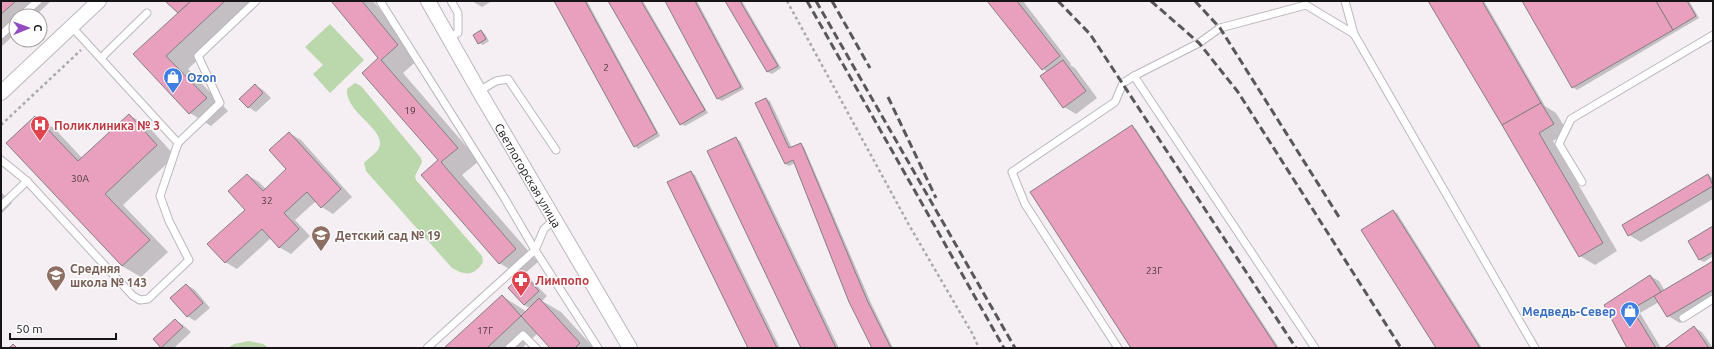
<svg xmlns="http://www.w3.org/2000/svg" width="1714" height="349" font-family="Ubuntu,sans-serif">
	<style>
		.green { fill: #bbd7ac }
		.shadow { fill: #0003 }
		.building { fill: #e9a0bf; stroke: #857e81 }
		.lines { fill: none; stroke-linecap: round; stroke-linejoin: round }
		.lane-casing { stroke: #bcb7bc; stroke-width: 9 }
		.street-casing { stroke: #bcb7bc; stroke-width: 16 }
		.path { stroke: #aca8ac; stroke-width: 2.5; stroke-dasharray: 3 3; stroke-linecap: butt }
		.lane { stroke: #fff; stroke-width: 7 }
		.street { stroke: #fff; stroke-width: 14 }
		.rail { stroke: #5a575a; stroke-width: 3; stroke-dasharray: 8 4; stroke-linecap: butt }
		.labels { text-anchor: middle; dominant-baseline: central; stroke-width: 3; stroke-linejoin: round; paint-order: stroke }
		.number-label { font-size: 10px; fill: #4b3740 }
		.shop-label { font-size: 12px; font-weight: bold; fill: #366cbe; stroke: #fffeff; text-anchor: start }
		.health-label { font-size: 12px; font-weight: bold; fill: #be3a42; stroke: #fffeff; text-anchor: start }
		.street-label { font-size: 12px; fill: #161416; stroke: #fffeff }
		.education-label { font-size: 12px; font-weight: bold; fill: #785e54; stroke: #fffeff; text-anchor: start }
	</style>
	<rect width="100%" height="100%" fill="#f5eff4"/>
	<!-- green -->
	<g class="green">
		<path d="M330,24L364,60L330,93L313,74L323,65L305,47Z"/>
		<path d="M355,83L361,86L421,158L422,162L415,176L416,180L482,256L483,262C474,276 466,276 452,268L366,171L364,163C368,158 376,154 379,148C387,129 345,113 347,89Z"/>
		<path d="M249,341L263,344L269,348H228L234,344Z"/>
	</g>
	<!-- shadow -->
	<g class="shadow">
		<path d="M1,1H51L35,16H16V33L1,47Z"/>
		<path d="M166,1H260L188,69L228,111L211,126L190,113L134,54L180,12Z"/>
		<path d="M333,1H373L420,58L403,73L479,161L462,175L538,262L523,275L531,280L547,296L542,301L561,312L594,348H551L538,333L522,348H446L502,296L527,312L530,308L524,305L509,288L522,276L499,263L380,58Z"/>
		<path d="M472,1H492L482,7Z"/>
		<path d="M556,1H587L660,136L638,149L635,146Z"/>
		<path d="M609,1H643L708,113L685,126L681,124Z"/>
		<path d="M666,1H697L744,89L722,101L718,99Z"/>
		<path d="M727,1H742L781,68L772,74L768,72Z"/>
		<path d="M989,1H1023L1071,64L1070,65L1075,68L1097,98L1076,114L1064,107L1048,72L1043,69Z"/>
		<path d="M1429,1H1484L1545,106L1556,113L1568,132L1553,141L1617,251L1595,265L1580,256Z"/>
		<path d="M1523,1H1689L1699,18L1577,90L1573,87Z"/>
		<path d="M481,31L485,34L489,41L483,45L479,43Z"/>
		<path d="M255,85L263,90L271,98L256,112L248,107Z"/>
		<path d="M766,99L770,101L792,148L800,144L804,147L871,303L893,348H873L795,163L789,166L786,164Z"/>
		<path d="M129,115L148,126L175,156L123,205L168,252L141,277L122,266L7,143L35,117L54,128L82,158Z"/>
		<path d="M1132,127L1136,129L1279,348H1132Z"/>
		<path d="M289,133L301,140L352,197L333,214L322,207L316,201L295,220L310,236L291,254L279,247L271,238L237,269L225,262L246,210L247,175L259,182L266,189L288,169Z"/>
		<path d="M736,139L740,141L839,348H802Z"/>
		<path d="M691,172L695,175L780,348H749Z"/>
		<path d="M1708,175L1713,178V199L1641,242L1629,235Z"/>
		<path d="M1,192L12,203L1,214Z"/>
		<path d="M1393,211L1397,213L1482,348H1437Z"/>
		<path d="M1713,227V256L1704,262L1700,260L1689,241Z"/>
		<path d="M1713,262V304L1680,323L1668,316L1659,302L1640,313L1661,348H1628L1605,305L1650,276L1659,281L1665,291Z"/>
		<path d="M187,285L195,290L210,308L195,321L187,316Z"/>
		<path d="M175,320L183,325L191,332L174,348H164L162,347Z"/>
		<path d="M1694,327L1702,332L1713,348H1666Z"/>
	</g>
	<!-- building -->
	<g class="building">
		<path d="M1,1H16L1,14Z"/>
		<path d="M165,1H191L178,13Z"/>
		<path d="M191,1H225L166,56L207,98L189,114L133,54Z"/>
		<path d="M331,1H362L398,45L381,60L458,148L441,162L516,249L499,264L421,175L438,160L362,73L378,58Z"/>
		<path d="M554,1H585L657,133L634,147Z"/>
		<path d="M608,1H641L705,110L680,125Z"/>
		<path d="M665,1H695L741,87L717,99Z"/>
		<path d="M725,1H740L778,66L767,72Z"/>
		<path d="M987,1H1017L1060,56L1042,70Z"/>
		<path d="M1428,1H1482L1541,103L1502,125Z"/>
		<path d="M1522,1H1656L1673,30L1572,88Z"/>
		<path d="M1656,1H1687L1696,16L1673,30Z"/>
		<path d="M481,30L486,39L478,44L473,35Z"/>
		<path d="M1063,60L1086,91L1063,108L1040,76Z"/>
		<path d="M255,84L263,93L248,108L239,99Z"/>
		<path d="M766,98L789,148L801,143L867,300L891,348H872L849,302L793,160L785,164L755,103Z"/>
		<path d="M1541,103L1554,124L1539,133L1603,243L1579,257L1502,125Z"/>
		<path d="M129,114L157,145L105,194L150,240L122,266L6,143L35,116L78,161Z"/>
		<path d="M1132,125L1277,348H1131L1030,192Z"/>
		<path d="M289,132L341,189L321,208L307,192L284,213L299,229L279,248L262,229L225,263L207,244L245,210L228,191L247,174L263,191L286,169L269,150Z"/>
		<path d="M736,137L836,348H801L707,151Z"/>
		<path d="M691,171L777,348H748L667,182Z"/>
		<path d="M1708,174L1713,186L1628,236L1622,225Z"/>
		<path d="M1393,210L1480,348H1436L1361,230Z"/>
		<path d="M1713,226V252L1699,260L1688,241Z"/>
		<path d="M1713,261V290L1667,317L1654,296Z"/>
		<path d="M523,274L539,291L524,305L508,288Z"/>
		<path d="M1650,275L1661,292L1632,309L1656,348H1627L1604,305Z"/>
		<path d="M186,284L203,303L187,317L170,298Z"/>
		<path d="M502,295L521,316L539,298L580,343L575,348H550L521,316L487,348H444Z"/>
		<path d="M175,319L183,327L161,348L153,339Z"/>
		<path d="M1694,326L1709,348H1664Z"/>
		<path d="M13,344L17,348H9Z"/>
	</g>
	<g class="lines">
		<!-- lane casing -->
		<g class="lane-casing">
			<g id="lane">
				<path d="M380,1L502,194L535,250L598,348"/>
				<path d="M21,16L38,1"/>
				<path d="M72,27L178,143L220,103L198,56L256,1"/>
				<path d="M1354,34L1535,348"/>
				<path d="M1,35L16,21"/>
				<path d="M449,37L458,33V13L451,1"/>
				<path d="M101,58L147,13"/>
				<path d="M1134,76L1315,348"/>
				<path d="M479,91L496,81L508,79L556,150"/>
				<path d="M1,160L27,181L133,296L140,300L148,299L189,260L169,221L160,196L178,143"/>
				<path d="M1582,182L1559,144L1571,119L1713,35"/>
				<path d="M1,206L27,181"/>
				<path d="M1683,318L1713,299"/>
				<path d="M427,348L535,250L544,229L555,219"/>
				<path d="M509,348L523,335L536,348"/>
				<path d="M1118,348L1025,204L1012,172L1115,102L1123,83L1134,76L1199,43L1220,28L1306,5L1354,34L1345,1"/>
			</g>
		</g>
		<!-- street casing -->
		<g class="street-casing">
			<g id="street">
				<path id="s1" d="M428,1L479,91L630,348"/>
				<path d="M1,93L99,1"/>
			</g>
		</g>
		<!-- path -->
		<g class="path">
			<path d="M787,1L909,225L972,333L979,348"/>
			<path d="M1,125L81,50"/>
		</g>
		<!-- lane -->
		<use href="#lane" class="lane"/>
		<!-- street -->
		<use href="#street" class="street"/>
		<!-- rail -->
		<g class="rail">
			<path d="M807,1L1004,348"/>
			<path d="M816,1L1015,348"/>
			<path d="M832,1L870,68"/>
			<path d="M1058,1L1090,34L1296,348"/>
			<path d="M1151,1L1199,43L1238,92L1401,348"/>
			<path d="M1195,1L1220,28L1339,217"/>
			<path d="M888,97L936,198"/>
		</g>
	</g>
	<!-- icons -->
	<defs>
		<g id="shop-pin" transform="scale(1)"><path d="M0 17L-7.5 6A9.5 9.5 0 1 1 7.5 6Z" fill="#3f7fe0" stroke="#fffeff"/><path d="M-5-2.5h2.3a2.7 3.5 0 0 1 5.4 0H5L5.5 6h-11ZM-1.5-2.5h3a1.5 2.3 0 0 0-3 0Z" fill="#fff"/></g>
		<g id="hospital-pin" transform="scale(1)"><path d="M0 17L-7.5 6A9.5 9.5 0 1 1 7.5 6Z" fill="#e0444e" stroke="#fffeff"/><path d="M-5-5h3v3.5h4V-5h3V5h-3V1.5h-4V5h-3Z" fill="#fff"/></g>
		<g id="school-pin" transform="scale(1)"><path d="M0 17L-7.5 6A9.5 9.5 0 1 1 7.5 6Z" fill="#8d6e63" stroke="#fffeff"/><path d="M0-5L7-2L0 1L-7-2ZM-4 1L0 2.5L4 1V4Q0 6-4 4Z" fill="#fff"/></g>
		<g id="pharmacy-pin" transform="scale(1)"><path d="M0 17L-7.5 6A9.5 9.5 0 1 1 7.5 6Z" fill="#e0444e" stroke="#fffeff"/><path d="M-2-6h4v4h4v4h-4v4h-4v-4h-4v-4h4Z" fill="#fff"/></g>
	</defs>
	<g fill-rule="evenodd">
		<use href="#shop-pin" x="173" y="77"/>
		<use href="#hospital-pin" x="40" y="125"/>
		<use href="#school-pin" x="321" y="235"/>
		<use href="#school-pin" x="56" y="275"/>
		<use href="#pharmacy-pin" x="521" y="280"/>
		<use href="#shop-pin" x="1630" y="311"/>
	</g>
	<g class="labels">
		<!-- number labels -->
		<g class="number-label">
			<text x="606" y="67">2</text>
			<text x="410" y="110">19</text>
			<text x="80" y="178">30А</text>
			<text x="267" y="200">32</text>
			<text x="1154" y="270">23Г</text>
			<text x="485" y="330">17Г</text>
		</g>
		<!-- shop labels -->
		<g class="shop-label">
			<text x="187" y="77">Ozon</text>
			<text x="1616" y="311" text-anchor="end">Медведь-Север</text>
		</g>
		<!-- health labels -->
		<g class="health-label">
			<text x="54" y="125">Поликлиника № 3</text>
			<text x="535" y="280">Лимпопо</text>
		</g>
		<!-- street labels -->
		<g class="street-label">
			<text stroke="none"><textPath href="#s1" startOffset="201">Светлогорская улица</textPath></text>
		</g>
		<!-- education labels -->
		<g class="education-label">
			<text x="335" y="235">Детский сад № 19</text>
			<text x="70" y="268">Средняя<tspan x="70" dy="14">школа № 143</tspan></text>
		</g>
	</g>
	<!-- border -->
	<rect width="1714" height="349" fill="none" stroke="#161416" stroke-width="4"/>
	<!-- north arrow -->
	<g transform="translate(28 28) rotate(89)"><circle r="19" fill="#fffeff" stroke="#a2a0a2"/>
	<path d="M0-3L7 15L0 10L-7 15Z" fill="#924dc0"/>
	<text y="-6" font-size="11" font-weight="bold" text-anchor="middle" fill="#161416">С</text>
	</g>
	<!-- scale -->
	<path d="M10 333v6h106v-6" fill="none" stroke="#161416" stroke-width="2"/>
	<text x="16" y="333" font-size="12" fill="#161416" stroke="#fffeff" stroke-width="3" paint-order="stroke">50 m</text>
</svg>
